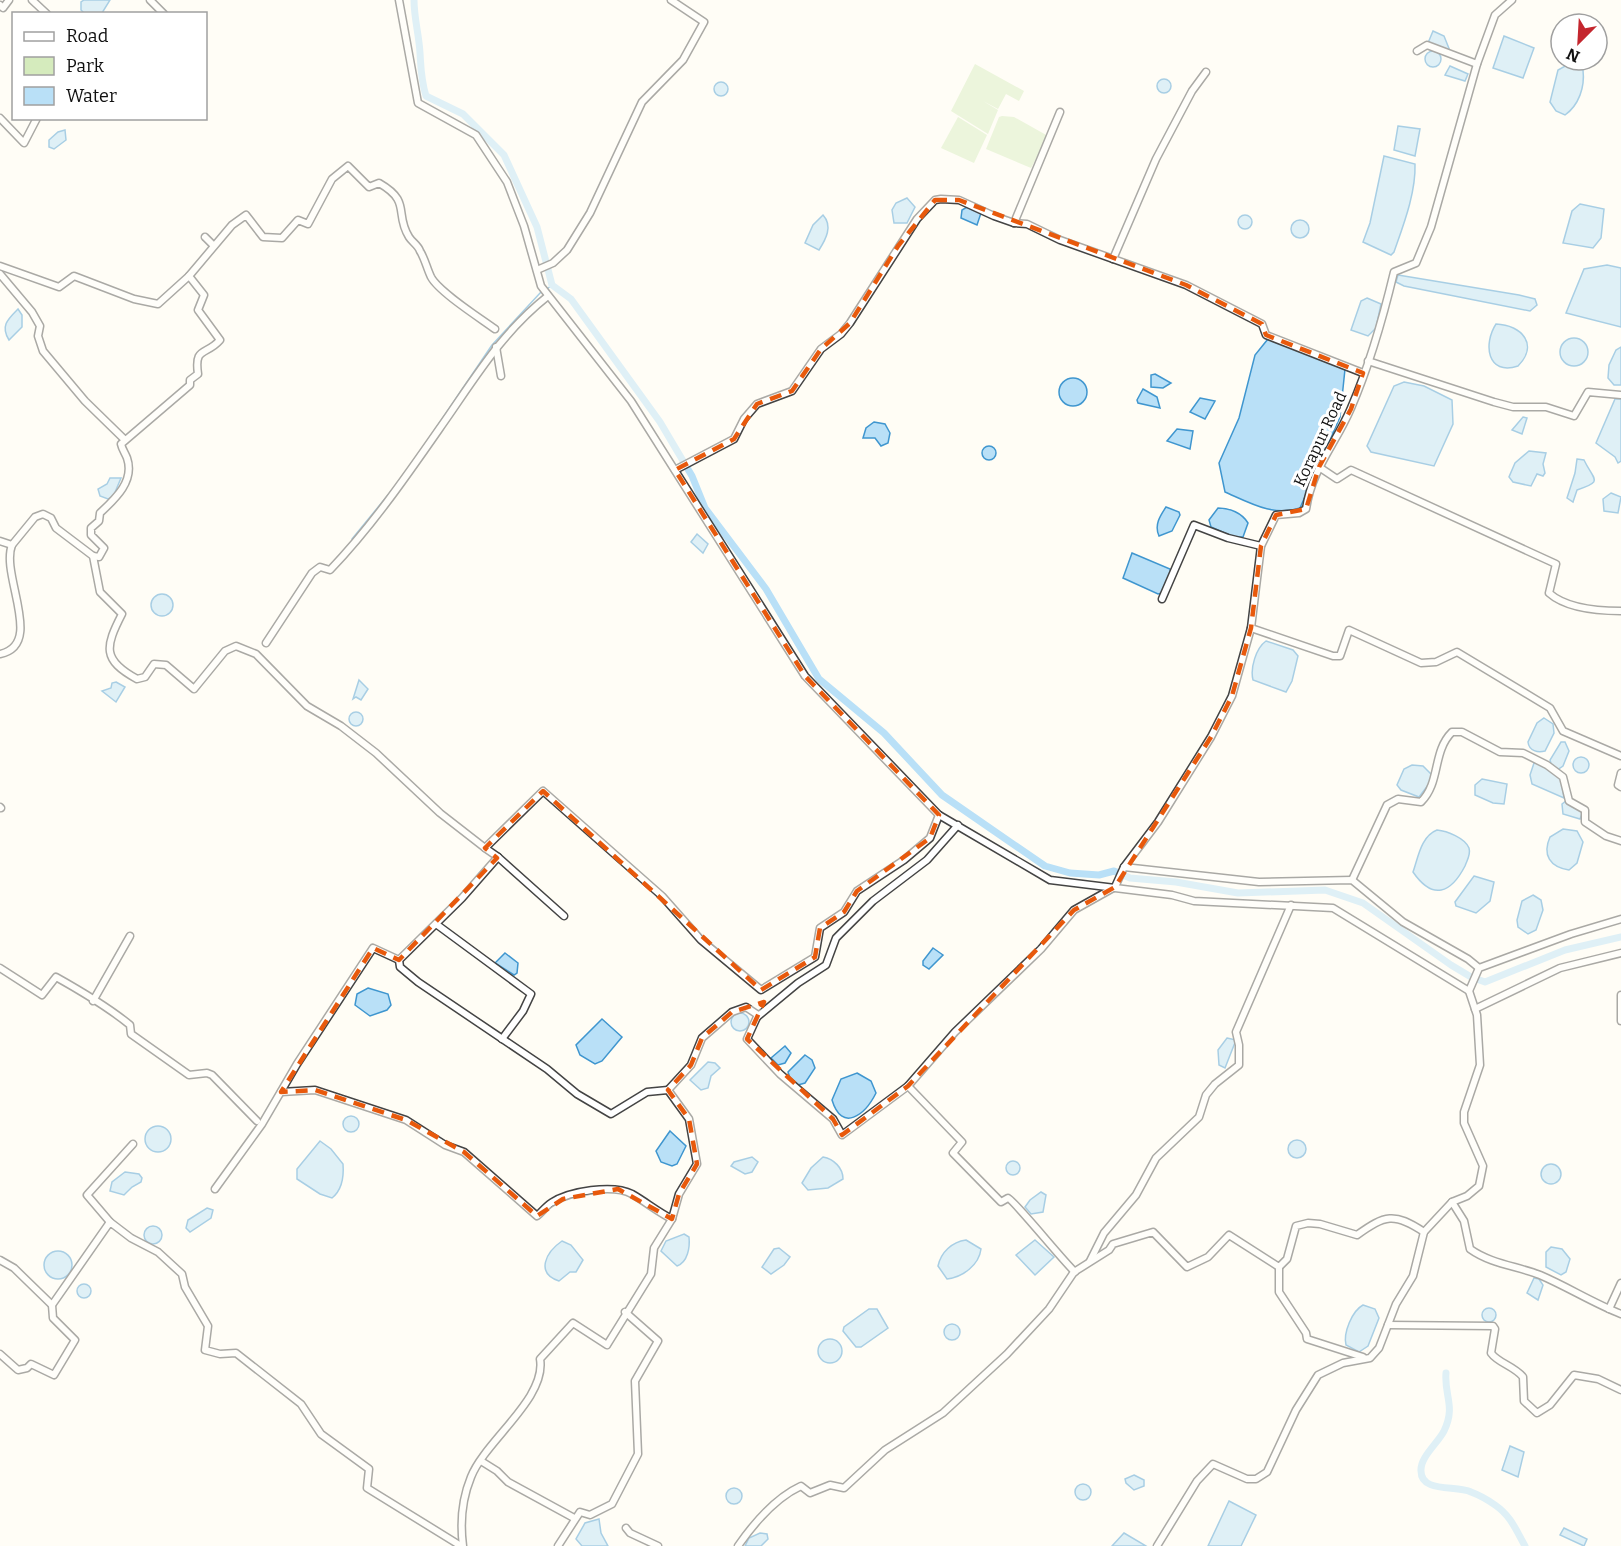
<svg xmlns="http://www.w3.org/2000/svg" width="1621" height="1546" font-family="Bitter,serif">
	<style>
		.green { fill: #d5ebbd }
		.water { fill: #b9e0f7; stroke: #3f96cf; stroke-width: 1.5 }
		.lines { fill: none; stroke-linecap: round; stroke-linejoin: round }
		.stream { stroke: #3f96cf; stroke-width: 1.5 }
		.canal { stroke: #b9e0f7; stroke-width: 7 }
		.minor-casing { stroke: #444; stroke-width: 9 }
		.minor { stroke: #fff; stroke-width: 6 }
		.marked { fill: none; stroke: #e8590c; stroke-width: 4.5; stroke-dasharray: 12 8; stroke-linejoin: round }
		.labels { text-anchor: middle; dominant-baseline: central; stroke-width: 6; stroke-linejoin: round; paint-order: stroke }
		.street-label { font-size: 16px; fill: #111; stroke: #fff }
	</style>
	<rect width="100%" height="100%" fill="#fffdf5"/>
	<!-- green -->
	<g class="green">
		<path d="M975,64L1024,91L1019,101L1006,94L998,109L983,101L998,110L988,134L951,111Z"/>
		<path d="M1002,116L1014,117L1048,136L1031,168L986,149L999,117Z"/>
		<path d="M958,117L987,135L974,163L941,148Z"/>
	</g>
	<!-- water -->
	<g class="water">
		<path d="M84,0H110L102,13L85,14L81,10V2Z"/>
		<path d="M1433,31L1444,36L1450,51L1428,43Z"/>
		<path d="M1504,36L1534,48L1523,78L1493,68Z"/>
		<circle cx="1433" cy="59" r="8"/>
		<path d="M1567,65L1583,70C1585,87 1579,105 1565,115L1556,111L1550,102L1558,70Z"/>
		<path d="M1450,66L1468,74L1465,81L1445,75Z"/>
		<circle cx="1164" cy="86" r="7"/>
		<circle cx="721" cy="89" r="7"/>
		<path d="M1398,126L1420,129L1415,156L1394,150Z"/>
		<path d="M65,130L66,140L54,149L49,147V140L58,132Z"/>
		<path d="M1384,156L1415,164C1416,193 1403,226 1394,252L1391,255L1363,242L1370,223Z"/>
		<path d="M907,198L915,207L907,223H894L892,210L896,203Z"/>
		<path d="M1580,204L1604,209L1601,238L1593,248L1563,243L1572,211Z"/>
		<path d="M967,207L981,213L977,225L961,218L962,210Z"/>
		<circle cx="1245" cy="222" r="7"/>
		<path d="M823,215C833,226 826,239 819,250L805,243L813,225Z"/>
		<circle cx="1300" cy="229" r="9"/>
		<path d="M1607,265L1621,268V327L1566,313L1584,269Z"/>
		<path d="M1398,275L1519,295L1535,299L1537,305L1530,311L1404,286L1396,282Z"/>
		<path d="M1367,298L1381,304L1376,328L1368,336L1351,330L1361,301Z"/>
		<path d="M18,309L22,315V327L9,340C0,326 8,319 18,309Z"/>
		<path d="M1496,324C1522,325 1539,345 1518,366C1487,376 1483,344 1496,324Z"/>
		<circle cx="1574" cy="352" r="14"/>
		<path d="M1268,339L1345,369L1340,417L1300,508C1274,517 1250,503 1225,492L1219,463L1239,418L1255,355Z"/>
		<path d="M1621,347V385H1614L1608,378L1609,365L1616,350Z"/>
		<path d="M1155,374L1171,383L1163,388L1151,387V375Z"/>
		<circle cx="1073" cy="392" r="14"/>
		<path d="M1404,382L1424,386L1452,400L1453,424L1434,466L1371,452L1367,446L1394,386Z"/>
		<path d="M1143,389L1157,397L1160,408L1138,403L1137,400Z"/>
		<path d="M1200,398L1215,401L1205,419L1190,412Z"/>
		<path d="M1615,399H1621V461L1618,463L1615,457L1596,443Z"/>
		<path d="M1523,417L1527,418L1522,434L1512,430Z"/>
		<path d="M874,422L885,424L890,433L888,443L881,446L875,438H863L866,428Z"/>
		<path d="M1177,429L1193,431L1190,449L1167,441Z"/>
		<circle cx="989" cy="453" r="7"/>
		<path d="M1529,451L1546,453L1543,464L1545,473L1543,476L1537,474L1531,486L1513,482L1509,477L1515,463Z"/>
		<path d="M1577,459L1584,460C1594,481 1604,481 1577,490L1573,502L1567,498L1575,473Z"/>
		<path d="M110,478H121L113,497L108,499L100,496L98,489L107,484Z"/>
		<path d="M1611,493L1621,497L1618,513L1604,511L1603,499Z"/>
		<path d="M1166,507L1179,512L1180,515L1172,531L1159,536C1154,525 1160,516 1166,507Z"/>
		<path d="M1218,508C1230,508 1242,513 1248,523L1243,537H1234L1211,527L1209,520Z"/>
		<path d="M697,534L708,544L703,553L691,542Z"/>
		<path d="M1132,553L1170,569L1171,574L1162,593L1158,594L1123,578Z"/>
		<circle cx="162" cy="605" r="11"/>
		<path d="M1266,641L1293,650L1298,656L1292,681L1286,692L1253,680C1250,668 1256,648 1266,641Z"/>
		<path d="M359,680L368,689L361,700L356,697L353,699Z"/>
		<path d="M116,682L125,687L116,702L102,691L111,688L112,683Z"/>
		<circle cx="356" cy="719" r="7"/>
		<path d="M1544,718L1553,724L1554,733L1545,751C1538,753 1529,751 1528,742L1537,723Z"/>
		<path d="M1561,742H1565L1569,751L1563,766L1557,770L1552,767L1550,760Z"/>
		<circle cx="1581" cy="765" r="8"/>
		<path d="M1534,763H1538L1561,779L1564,798L1532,784L1530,775Z"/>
		<path d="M1412,765L1423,766L1432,775V780L1419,797L1401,790L1397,785L1404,769Z"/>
		<path d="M1482,779L1507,784L1504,804L1493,803L1475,795V785Z"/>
		<path d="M1566,801L1583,811L1580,819L1563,814L1562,804Z"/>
		<path d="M1563,829L1577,831L1583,842L1577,863L1569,870C1550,867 1542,855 1550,837Z"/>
		<path d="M1437,830C1447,831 1465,838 1469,848C1471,855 1467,860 1465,866C1451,893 1433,901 1413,872C1418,858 1421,836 1437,830Z"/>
		<path d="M1474,876L1494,882L1490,901L1476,913L1456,906L1455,902Z"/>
		<path d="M1533,895L1541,900L1543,910L1536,930L1528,934L1518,927L1517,920L1522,901Z"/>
		<path d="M933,948L943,955L929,969L923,965V961Z"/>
		<path d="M505,953L518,963L517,973L514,975L495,963Z"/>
		<path d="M368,988L388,994L391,1005L387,1010L370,1016L355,1005L357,994Z"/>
		<circle cx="740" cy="1022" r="9"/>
		<path d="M602,1019L622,1037L602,1061L595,1064L580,1055L576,1045Z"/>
		<path d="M1227,1038L1236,1040L1225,1068L1219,1065L1218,1050Z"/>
		<path d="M785,1046L791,1053L785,1063L778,1065L771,1058Z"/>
		<path d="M805,1055L812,1060L815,1068L805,1083L798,1085L791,1081L788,1072Z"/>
		<path d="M708,1062L715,1063L720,1068L711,1076L708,1088L701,1090L690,1080Z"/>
		<path d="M857,1073L871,1081L876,1093C865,1115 842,1133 832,1100L841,1079Z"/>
		<circle cx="351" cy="1124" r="8"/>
		<circle cx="158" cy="1139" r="13"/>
		<path d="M670,1131L686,1146L677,1164L672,1166L661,1162L656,1151Z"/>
		<circle cx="1297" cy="1149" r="9"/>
		<path d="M320,1141L331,1149L343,1164C344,1177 342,1190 332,1198L320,1194L297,1179V1169Z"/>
		<path d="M752,1157L758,1162L752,1172L745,1174L731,1166L734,1162Z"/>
		<path d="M823,1157C834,1159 843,1168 843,1179L828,1188L808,1190L802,1183L811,1168Z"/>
		<circle cx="1013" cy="1168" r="7"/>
		<circle cx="1551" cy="1174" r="10"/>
		<path d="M125,1172L139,1174L142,1178L141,1182L132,1187L124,1195L110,1191L112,1182Z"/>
		<path d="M1041,1192L1046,1195L1043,1212L1031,1214L1025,1207L1030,1200Z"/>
		<path d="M207,1208L213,1210L211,1218L190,1232L186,1228L188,1220Z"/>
		<circle cx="153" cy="1235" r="9"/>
		<path d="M684,1234L689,1237C690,1247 688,1262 677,1266L661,1251L666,1241Z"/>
		<path d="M966,1240L981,1249C979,1265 963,1277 947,1279L938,1266C941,1252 952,1242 966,1240Z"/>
		<path d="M1035,1240L1054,1257L1035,1275L1016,1255Z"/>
		<path d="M562,1241L571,1245L583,1260L576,1272H570L559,1281C535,1273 546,1252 562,1241Z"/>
		<path d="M1551,1247L1562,1249L1570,1259L1566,1272L1561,1275L1546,1267V1252Z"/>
		<path d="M779,1248L790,1257L784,1265L771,1274L762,1267L774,1249Z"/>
		<circle cx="58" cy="1265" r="14"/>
		<path d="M1534,1278L1539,1279L1543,1285L1538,1300L1527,1293Z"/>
		<circle cx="84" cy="1291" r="7"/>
		<path d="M1363,1305L1375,1309L1379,1318L1368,1346L1359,1352L1346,1345C1343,1333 1352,1311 1363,1305Z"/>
		<circle cx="1489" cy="1315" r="7"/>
		<path d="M869,1309H877L888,1328L861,1347H856L843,1331L844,1327Z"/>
		<circle cx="952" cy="1332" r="8"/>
		<circle cx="830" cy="1351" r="12"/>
		<path d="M1510,1446L1524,1452L1518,1477L1502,1470Z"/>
		<path d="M1134,1475L1144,1480V1486L1134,1490L1126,1483L1125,1479Z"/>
		<circle cx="1083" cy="1492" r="8"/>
		<circle cx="734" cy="1496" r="8"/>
		<path d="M1229,1501L1256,1515L1241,1546H1208Z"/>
		<path d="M599,1519L601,1533L608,1546H582L576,1539L585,1523Z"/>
		<path d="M1564,1528L1587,1539L1584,1546L1560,1535Z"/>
		<path d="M760,1533L767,1534L768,1539L761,1546H745L749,1538Z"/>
		<path d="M1124,1533L1146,1546H1112Z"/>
	</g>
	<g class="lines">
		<!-- stream -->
		<g class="stream">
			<path d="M547,289L552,285"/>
			<path d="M409,468L492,345L541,292"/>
			<path d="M352,539L397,484"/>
		</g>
		<!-- canal -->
		<g class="canal">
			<path d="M414,0C414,18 419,35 420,53C421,69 421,80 426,96L463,114L504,155L537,227L552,285L571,299L660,422L692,476L705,508L766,589L819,679L884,733L942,795L1045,866L1070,873L1099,875L1114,871L1130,878L1176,882L1238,893L1325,890L1363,903L1451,965L1471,977L1485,982L1565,950L1621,937"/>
			<path d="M1446,1373C1444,1396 1456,1406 1444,1431C1438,1443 1420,1457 1421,1471C1421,1493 1456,1485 1471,1492C1479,1495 1488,1500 1495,1505C1511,1516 1516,1530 1525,1546"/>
		</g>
		<!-- minor casing -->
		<g class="minor-casing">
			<g id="minor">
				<path d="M32,0L47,14"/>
				<path d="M150,0L164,14"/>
				<path d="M399,0L418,103L476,135L507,182L524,226L541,286L631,401L805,676L939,815L1050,880L1172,895L1194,901L1333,908L1469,991L1479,968L1571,934L1621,919"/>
				<path d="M0,5L3,8L9,0"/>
				<path d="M1417,51L1427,45L1477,64"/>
				<path d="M0,118L24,143L37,118"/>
				<path d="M1014,223L1060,112"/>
				<path d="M205,237L213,245"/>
				<path d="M1113,259L1156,159L1192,91L1206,72"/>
				<path d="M0,266L59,287L74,276L134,299L158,304L189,276"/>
				<path d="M537,270L553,263L567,250L590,213L642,102L683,60L704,22L671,0"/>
				<path d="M0,274L32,312L40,326L38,336L43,351L85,401L125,440"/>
				<path d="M496,347L501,376"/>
				<path d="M1368,361L1494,402L1513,407H1546L1574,416L1588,392L1621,395"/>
				<path d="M1319,467L1337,479L1351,470L1556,564L1549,593C1567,609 1598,611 1621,611"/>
				<path d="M675,470L734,439L744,419L757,404L792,391L821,349L841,334L850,323L917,219L935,200L941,199L959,200L994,216L1014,223L1027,224L1060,240L1186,285L1262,324L1266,335L1363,373"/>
				<path d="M0,541L12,545L35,517L43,514L51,518L56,528L93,556L100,592L122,614C105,647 102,660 137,679L145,677L154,664L166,665L194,689L225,651L236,646L256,654L307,706L341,726L376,753L440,813L485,848L543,791L662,896L701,940L761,990L815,957L820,928L844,912L857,891L904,860L930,838L939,815"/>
				<path d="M93,556L99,557L104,548L91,535V528L99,521L100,513C115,499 135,481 127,458C125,453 122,449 121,444L190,385V380L198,374C194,346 206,356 220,340L198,310L204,295L189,276L232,225L246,215L263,237L282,238L298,220L308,224L332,179L348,166L369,187L379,183C412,202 394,213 409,237C412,242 418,245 420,251C425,259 427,269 431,277C439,292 480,318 495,329"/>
				<path d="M1162,599L1194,525L1228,538L1261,546"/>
				<path d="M1251,628L1333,656H1340L1349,630L1421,663L1436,662L1457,652L1550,708L1563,731L1621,756"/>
				<path d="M266,643L312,573L320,567L330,570C375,523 412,468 449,415C480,370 505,330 548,296"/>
				<path d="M0,654C45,645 0,575 12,545"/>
				<path d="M1621,773L1618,785L1621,787"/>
				<path d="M0,807L1,808"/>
				<path d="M498,857L564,916"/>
				<path d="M1124,867L1259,882L1352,880L1403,922L1468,959L1479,968"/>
				<path d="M1352,880L1387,805L1398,799L1421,802C1441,782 1432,752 1452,732H1462L1500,752L1523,753L1547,765L1563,777L1569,801L1585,810V822L1606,836L1621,841"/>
				<path d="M436,924L531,994L523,1011L502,1039"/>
				<path d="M399,960L400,967L418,982L547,1069L577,1094L611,1114L647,1092L668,1090"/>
				<path d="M0,968L42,995L56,977C81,991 108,1007 130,1025L131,1034L189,1075L207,1073L212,1075L257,1121"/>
				<path d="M1621,995V1021"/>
				<path d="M93,1001L130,936"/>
				<path d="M1475,1009L1560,968L1621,953"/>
				<path d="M757,1017L747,1039L780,1074L833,1119L842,1135L908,1086L955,1032L1041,949L1074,910L1115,887L1124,867L1158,822L1211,737L1232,696L1251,628L1261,546L1276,515L1299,513L1306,509C1312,468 1336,444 1351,408C1370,364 1383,318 1394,272L1416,263L1431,227L1477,64L1495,15L1512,0"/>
				<path d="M908,1086L962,1142L953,1153L1001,1202L1008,1198C1014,1200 1063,1261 1075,1272"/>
				<path d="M281,1092L315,1090L406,1120L445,1145L464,1152L537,1216C542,1212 546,1206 551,1203C569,1191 613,1184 632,1194C646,1202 658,1212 672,1219"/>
				<path d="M215,1189L262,1124L297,1064L373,948L399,960L462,898L498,857L485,848"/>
				<path d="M1452,1202L1464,1221L1470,1249C1491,1264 1517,1266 1540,1275C1568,1287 1593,1303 1621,1314"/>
				<path d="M110,1222L87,1195L133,1144"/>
				<path d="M0,1260L14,1268L52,1305"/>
				<path d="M1090,1261L1104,1233L1136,1195L1156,1158L1199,1117L1206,1095L1215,1084L1239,1065V1045L1236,1032L1291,905"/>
				<path d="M1279,1267V1292L1306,1333L1307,1339L1363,1357"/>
				<path d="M1609,1309L1621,1283"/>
				<path d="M1388,1325L1493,1326L1495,1329L1491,1353C1498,1363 1514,1366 1523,1377L1524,1401L1537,1413L1550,1405L1574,1375L1598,1379L1621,1390"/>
				<path d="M0,1354L18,1370L27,1368L31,1364L54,1375L75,1340L53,1318L52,1305L110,1222L131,1238L158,1252L182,1274L185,1287L208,1326L205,1350L220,1354L236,1353L301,1404L321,1434L369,1469L367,1488L461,1546"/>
				<path d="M481,1461L497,1471L508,1482L574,1518"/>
				<path d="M626,1528L630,1533L658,1546"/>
				<path d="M463,1546C460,1523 462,1499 471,1477C485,1441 547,1398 540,1359L573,1323L607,1345L651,1274L654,1248L672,1219L679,1194L697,1164L689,1119L668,1090L691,1065L702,1038L732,1012L746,1007L758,1015L757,1017L798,983L826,965L836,938L873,901L927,860L958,825"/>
				<path d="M558,1546L580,1512L590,1515L612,1504L638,1454L635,1381L658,1341L625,1312"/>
				<path d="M738,1546C754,1523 775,1498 801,1486L810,1493L830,1485L844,1488L885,1450L943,1413L1007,1354L1049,1309L1074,1272L1109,1250L1113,1244L1153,1232L1187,1267L1208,1257L1229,1235L1279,1267L1287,1259L1296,1226L1308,1223L1320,1224L1357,1235C1385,1215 1394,1212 1424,1232"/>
				<path d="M1157,1546L1197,1481L1213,1464L1247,1479H1256L1267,1472L1296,1410L1318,1375L1343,1363L1370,1358L1379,1348L1396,1304L1413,1276L1424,1232L1452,1202L1467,1196L1479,1186L1483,1166L1464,1123V1112L1480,1065L1477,1015L1469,991"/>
			</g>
		</g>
		<!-- minor -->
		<use href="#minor" class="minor"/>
	</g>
	<!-- marked area -->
	<path d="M0 0H1621V1546H0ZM935,200H959L1186,285L1262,324L1266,335L1363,373L1351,409L1319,467L1306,509L1276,515L1261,546L1251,628L1232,696L1211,737L1115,887L1074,910L908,1086L842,1135L833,1119L747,1039L764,1002L732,1012L702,1038L691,1065L668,1090L689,1119L697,1164L679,1194L672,1219L618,1189L563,1199L537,1216L464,1152L406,1120L315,1090L281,1092L373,948L399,960L497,858L485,848L543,791L761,990L815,957L820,928L844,912L857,891L930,838L939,815L805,676L675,470L734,439L757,404L792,391L821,349L850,323L898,246Z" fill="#fffdf5" fill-opacity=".55" fill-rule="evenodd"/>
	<path class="marked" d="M935,200H959L1186,285L1262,324L1266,335L1363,373L1351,409L1319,467L1306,509L1276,515L1261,546L1251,628L1232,696L1211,737L1115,887L1074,910L908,1086L842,1135L833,1119L747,1039L764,1002L732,1012L702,1038L691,1065L668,1090L689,1119L697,1164L679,1194L672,1219L618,1189L563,1199L537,1216L464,1152L406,1120L315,1090L281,1092L373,948L399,960L497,858L485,848L543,791L761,990L815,957L820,928L844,912L857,891L930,838L939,815L805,676L675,470L734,439L757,404L792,391L821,349L850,323L898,246Z"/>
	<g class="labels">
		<!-- street labels -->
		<g class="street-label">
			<text transform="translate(1320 439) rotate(-65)">Korapur Road</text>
		</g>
	</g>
	<!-- legend -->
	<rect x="12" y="12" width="195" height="108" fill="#ffffff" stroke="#a0a0a0" stroke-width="1.5"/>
	<rect x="24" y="32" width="30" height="9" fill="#ffffff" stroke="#a0a0a0" stroke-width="1.5"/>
	<text x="66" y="42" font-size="18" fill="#111111">Road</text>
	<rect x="24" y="57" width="30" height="18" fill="#d5ebbd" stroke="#a0a0a0" stroke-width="1.5"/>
	<text x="66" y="72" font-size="18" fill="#111111">Park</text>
	<rect x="24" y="87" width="30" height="18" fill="#b9e0f7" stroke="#a0a0a0" stroke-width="1.5"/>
	<text x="66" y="102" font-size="18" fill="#111111">Water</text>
	<!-- north arrow -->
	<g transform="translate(1579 42) rotate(204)"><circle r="28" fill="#ffffff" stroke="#a0a0a0" stroke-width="1.5"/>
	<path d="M0-4.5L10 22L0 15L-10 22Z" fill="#c4262e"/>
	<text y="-9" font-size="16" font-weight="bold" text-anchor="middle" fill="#111111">N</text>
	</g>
</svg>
